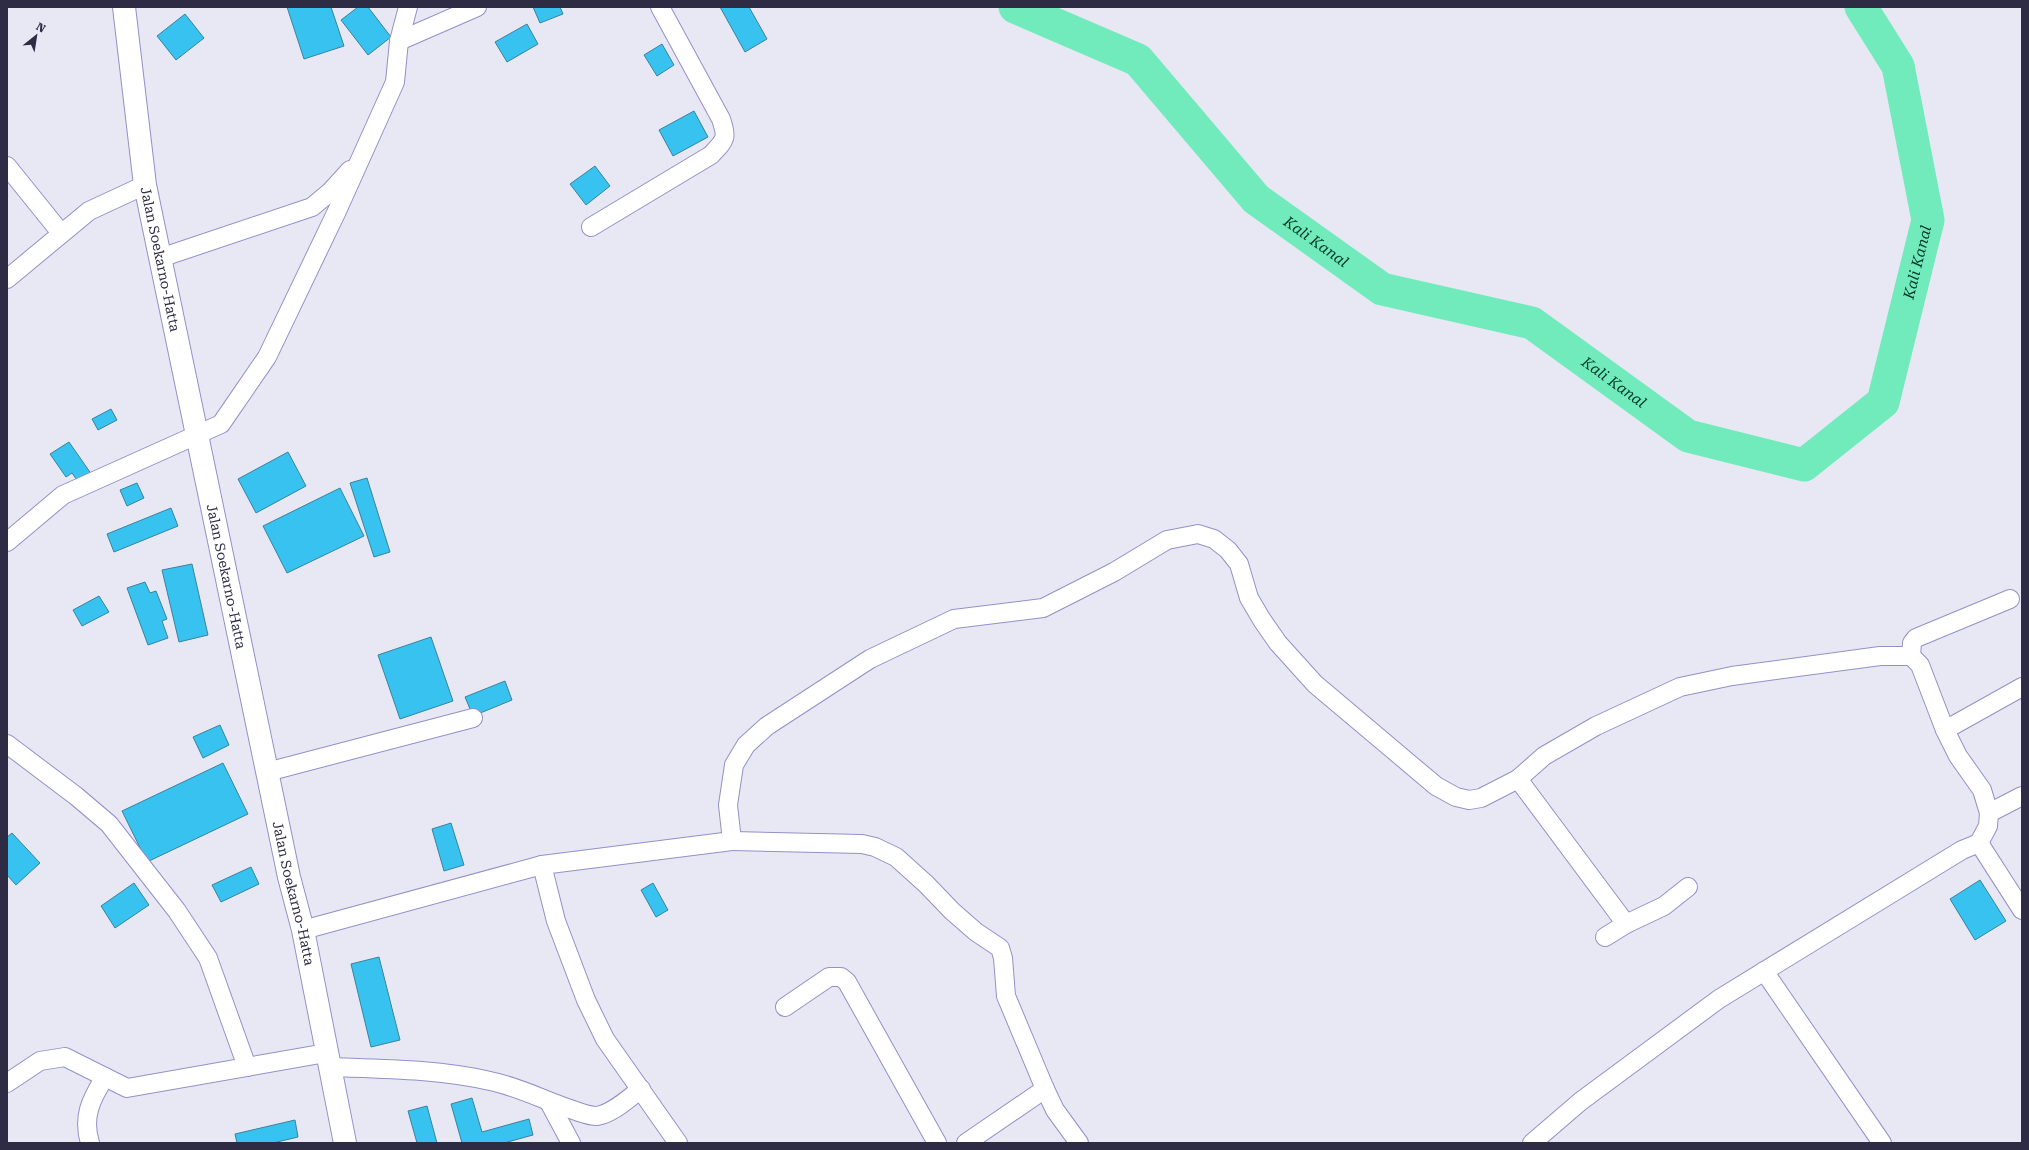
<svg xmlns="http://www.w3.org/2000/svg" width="2029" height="1150" font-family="'Roboto Serif',serif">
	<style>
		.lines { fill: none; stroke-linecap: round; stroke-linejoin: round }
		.river { stroke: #71ebbb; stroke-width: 33 }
		.building { fill: #37c2ef; stroke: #39839e }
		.minor-casing { stroke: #9290c9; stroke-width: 20 }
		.trunk-casing { stroke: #9290c9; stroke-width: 24 }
		.minor { stroke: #fff; stroke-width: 18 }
		.trunk { stroke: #fff; stroke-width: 22 }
		.labels { text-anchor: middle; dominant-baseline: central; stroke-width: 3.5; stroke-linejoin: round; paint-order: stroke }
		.street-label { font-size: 14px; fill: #2d2c44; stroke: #e8e8f4 }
		.water-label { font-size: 15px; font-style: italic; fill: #003625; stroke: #e8e8f4 }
	</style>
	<rect width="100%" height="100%" fill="#e8e8f4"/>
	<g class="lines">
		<!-- river -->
		<path class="river" id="s1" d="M1015,7L1138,60L1256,199L1382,289L1532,323L1688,436L1804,465L1883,402L1928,220L1898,66L1861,7"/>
	</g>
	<!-- building -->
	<g class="building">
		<path d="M287,7H331L344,46L304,59Z"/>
		<path d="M358,7H368L391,37L368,55L341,20Z"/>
		<path d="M533,7H560L563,14L540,23Z"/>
		<path d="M720,7H749L767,39L745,52Z"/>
		<path d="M185,14L204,38L176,60L157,36Z"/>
		<path d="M527,24L538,44L507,62L495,42Z"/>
		<path d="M662,44L674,65L657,76L644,55Z"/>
		<path d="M694,111L708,137L673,156L659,130Z"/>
		<path d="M595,166L610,186L586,205L570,184Z"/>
		<path d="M111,409L117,420L98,430L92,419Z"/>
		<path d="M69,442L92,475L79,483L72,473L66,477L50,454Z"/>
		<path d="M288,452L306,486L256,513L238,479Z"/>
		<path d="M367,478L390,552L374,557L350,483Z"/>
		<path d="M137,483L144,498L127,506L120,490Z"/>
		<path d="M340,488L364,536L287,573L263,526Z"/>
		<path d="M171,508L178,526L114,552L107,534Z"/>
		<path d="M192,564L208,635L179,642L162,570Z"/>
		<path d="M145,582L150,593L156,591L167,619L162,621L168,638L148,645L127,588Z"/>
		<path d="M99,596L109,612L82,626L73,610Z"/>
		<path d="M431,637L453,701L400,719L378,655Z"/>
		<path d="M505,681L512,700L473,716L465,697Z"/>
		<path d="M220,725L229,745L203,758L193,737Z"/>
		<path d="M223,763L248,814L147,862L122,811Z"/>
		<path d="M451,823L464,865L444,871L432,829Z"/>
		<path d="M12,833L40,863L16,885L7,875V837Z"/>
		<path d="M251,867L259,884L221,902L212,885Z"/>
		<path d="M1980,880L2006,921L1975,940L1950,899Z"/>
		<path d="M134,883L149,905L115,928L101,906Z"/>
		<path d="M653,883L668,910L656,917L641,890Z"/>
		<path d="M379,957L400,1040L371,1047L351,964Z"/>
		<path d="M472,1098L482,1132L529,1119L533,1135L504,1143H462L451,1104Z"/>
		<path d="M427,1106L437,1143H417L408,1111Z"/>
		<path d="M295,1120L298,1137L273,1143H237L235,1134Z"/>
	</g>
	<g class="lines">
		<!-- minor casing -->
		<g class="minor-casing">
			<g id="minor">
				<path d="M399,41L477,7"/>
				<path d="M7,166L61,233"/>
				<path d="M591,227L711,155C725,140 728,139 721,119L660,7"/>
				<path d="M160,258L312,207L330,192L350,170"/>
				<path d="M7,279L89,211L145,185"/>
				<path d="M7,542L63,495L221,424L267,357L337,211L395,82L399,41L408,7"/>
				<path d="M1911,656L1912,643L1916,638L2010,599"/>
				<path d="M7,744L76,796L109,824L177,911L208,958L247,1067"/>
				<path d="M267,772L473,718"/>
				<path d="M1518,779L1626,924"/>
				<path d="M1989,813L2022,796"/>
				<path d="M732,841L862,844L875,847L896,857L926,884L952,911L976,932L1000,948L1003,958L1006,996L1045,1089"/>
				<path d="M1979,843L2022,910"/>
				<path d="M542,865L556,921L586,1000L605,1039L678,1143"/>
				<path d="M303,930L542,865L732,841L728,805L734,765L746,745L767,726L870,659L954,619L1043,608L1114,572L1167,540L1198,534L1214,539L1228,550L1239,564L1249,598L1262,620L1278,643L1315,684L1436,786L1456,797L1469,800L1481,798L1518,779L1544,756L1596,726L1680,687L1732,676L1880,656H1911L1920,665L1945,730"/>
				<path d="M1605,937L1626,924L1664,906L1688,887"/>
				<path d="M1764,971L1882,1143"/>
				<path d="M785,1007L829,977H841L847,982L937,1143"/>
				<path d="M329,1067C383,1069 437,1069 490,1081C520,1087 547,1102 576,1111C582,1113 590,1116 597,1116C612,1114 629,1098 641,1089"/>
				<path d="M7,1083L40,1061L65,1057L127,1088L326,1053"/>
				<path d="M549,1102L571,1143"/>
				<path d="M90,1143C82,1117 91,1099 105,1077"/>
				<path d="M966,1143L1045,1089L1055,1110L1079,1143"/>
				<path d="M1532,1143L1581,1101L1719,999L1962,850L1979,843L1988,826L1989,813L1982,790L1958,756L1945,730L2022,687"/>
			</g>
		</g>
		<!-- trunk casing -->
		<g class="trunk-casing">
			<g id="trunk">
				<path id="s2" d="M124,7L145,185L289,877L303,930L345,1143"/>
			</g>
		</g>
		<!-- minor -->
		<use href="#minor" class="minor"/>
		<!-- trunk -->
		<use href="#trunk" class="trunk"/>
	</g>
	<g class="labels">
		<!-- street labels -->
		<g class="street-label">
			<text stroke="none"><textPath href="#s2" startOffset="255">Jalan Soekarno-Hatta</textPath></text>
			<text stroke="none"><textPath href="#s2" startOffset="579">Jalan Soekarno-Hatta</textPath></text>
			<text stroke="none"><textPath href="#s2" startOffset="903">Jalan Soekarno-Hatta</textPath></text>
		</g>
		<!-- water labels -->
		<g class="water-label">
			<text stroke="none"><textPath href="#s1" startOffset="390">Kali Kanal</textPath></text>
			<text stroke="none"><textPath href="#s1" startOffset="1182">Kali Kanal</textPath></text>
			<text stroke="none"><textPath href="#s1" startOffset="726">Kali Kanal</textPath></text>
		</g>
	</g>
	<!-- border -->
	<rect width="2029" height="1150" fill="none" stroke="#2d2c44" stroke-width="16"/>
	<!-- north arrow -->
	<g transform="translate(36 36) rotate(30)" stroke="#e8e8f4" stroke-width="3" paint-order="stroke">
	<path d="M0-3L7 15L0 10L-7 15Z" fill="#2d2c44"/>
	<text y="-6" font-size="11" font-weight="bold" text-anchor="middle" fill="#2d2c44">N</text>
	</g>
</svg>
